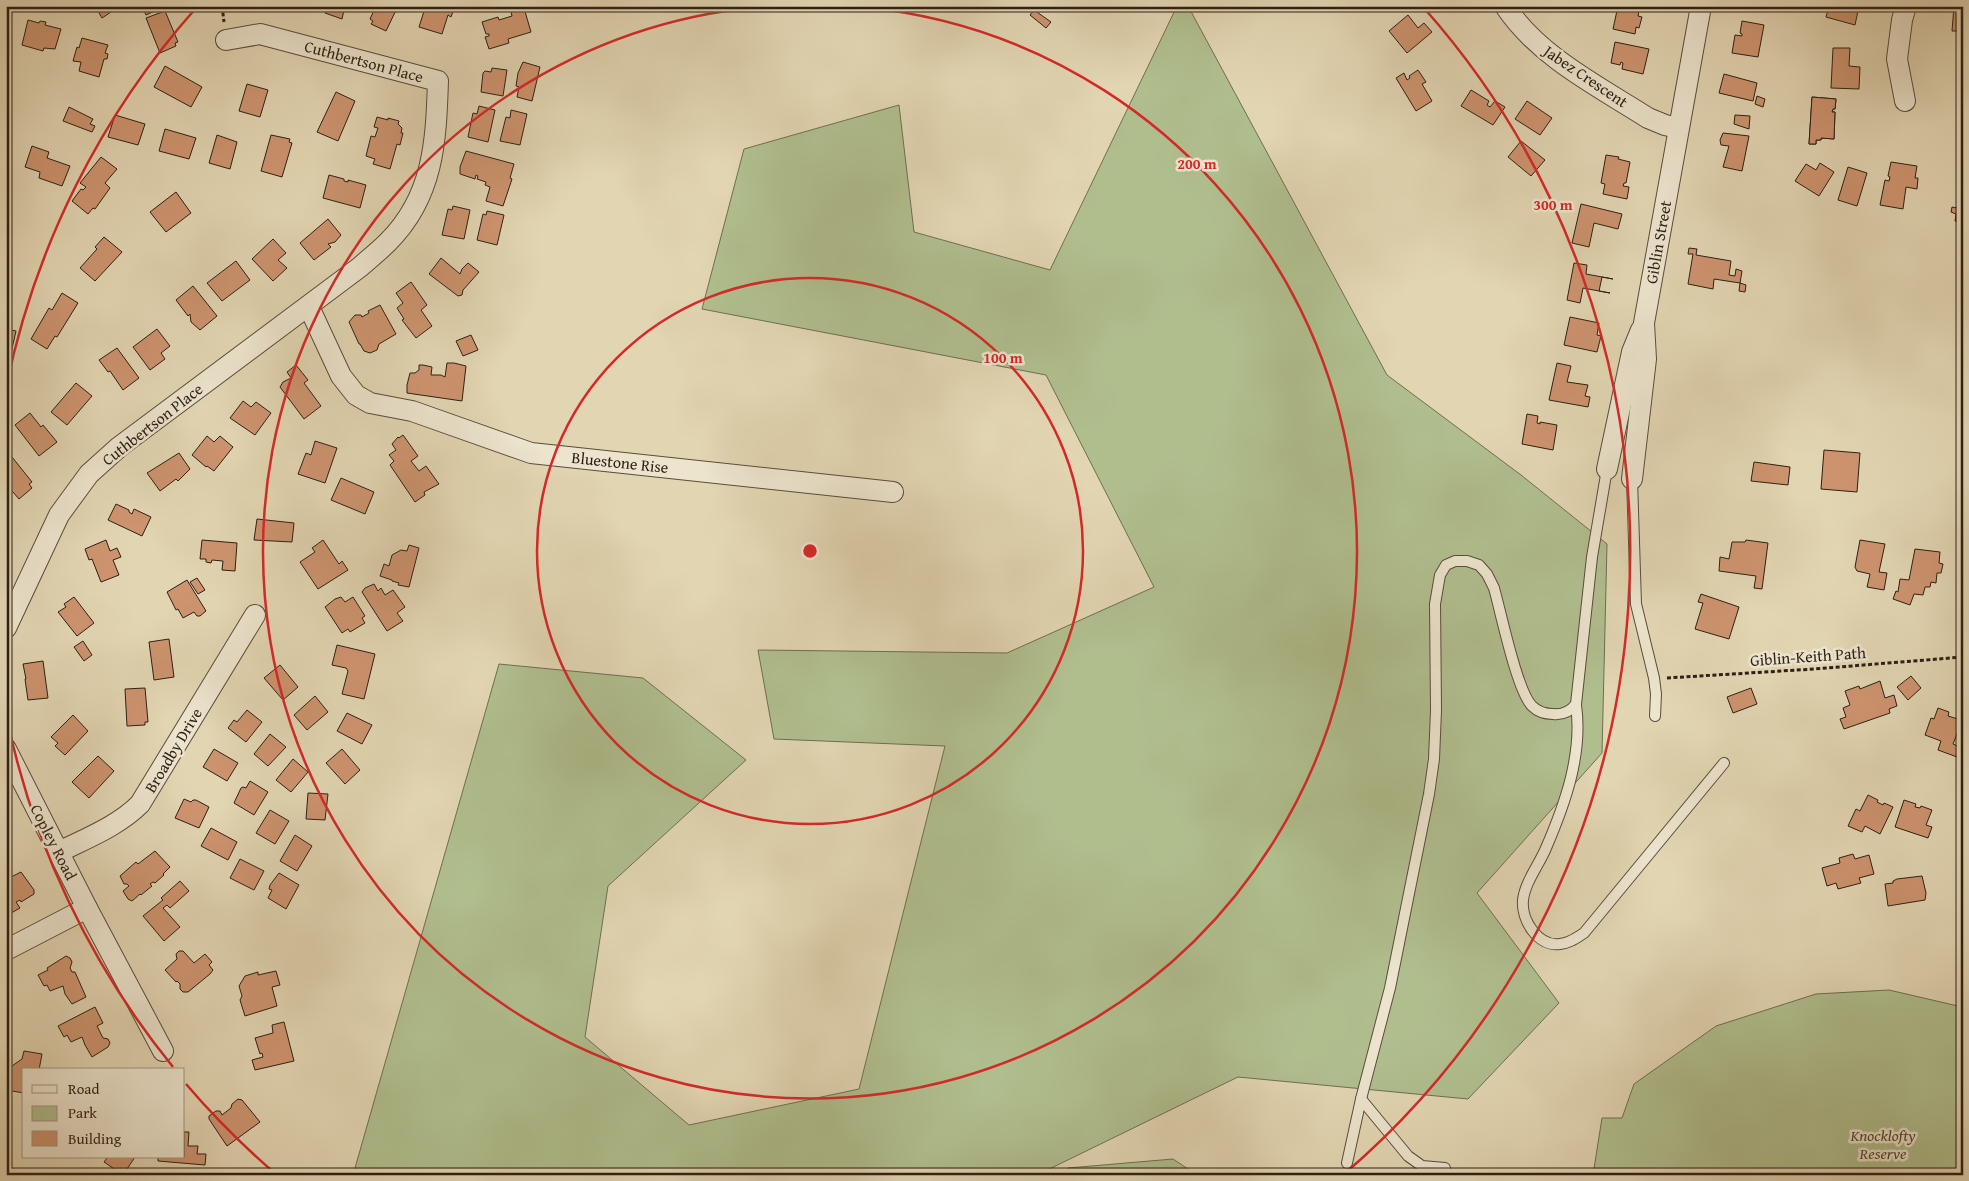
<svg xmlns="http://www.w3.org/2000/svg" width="1969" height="1181" font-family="'Gentium Book Plus',serif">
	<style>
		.green { fill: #b0be8e; stroke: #6e6e52 }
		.building { fill: #cd946f; stroke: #2d1f15 }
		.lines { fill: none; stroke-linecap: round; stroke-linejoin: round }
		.lane-casing { stroke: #5a4c3c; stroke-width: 12 }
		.street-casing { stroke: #5a4c3c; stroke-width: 22 }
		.path { stroke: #2d1f15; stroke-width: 3; stroke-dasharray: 4 2.5; stroke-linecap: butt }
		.lane { stroke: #ece4cd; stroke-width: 10 }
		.street { stroke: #ece4cd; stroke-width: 20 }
		.ring { fill: none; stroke: #d62828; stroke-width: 2.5 }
		.labels { text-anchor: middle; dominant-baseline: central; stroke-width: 5; stroke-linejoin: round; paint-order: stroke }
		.street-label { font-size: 16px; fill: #2d1f15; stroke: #ece4cd }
		.park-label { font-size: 16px; font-style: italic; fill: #4e4733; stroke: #ece4cd }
		.centre { fill: #d62828; stroke: #ece4cd; stroke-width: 2.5 }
		.ring-label { font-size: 15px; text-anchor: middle; font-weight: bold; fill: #d62828; stroke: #ece4cd; stroke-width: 5; stroke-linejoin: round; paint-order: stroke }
	</style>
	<rect width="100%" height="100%" fill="#e2d5b2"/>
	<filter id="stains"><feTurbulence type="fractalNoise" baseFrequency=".004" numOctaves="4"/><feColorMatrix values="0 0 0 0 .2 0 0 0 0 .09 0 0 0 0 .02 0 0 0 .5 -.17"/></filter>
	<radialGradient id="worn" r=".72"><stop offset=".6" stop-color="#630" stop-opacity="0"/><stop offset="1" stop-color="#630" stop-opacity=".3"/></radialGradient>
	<!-- green -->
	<g class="green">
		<path d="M1177,6H1188L1387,375L1521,475L1607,544L1602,753L1477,893L1559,1003L1468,1099L1238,1077L1037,1175H353L499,664L643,678L746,760L608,886L585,1037L689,1125L859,1089L945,746L774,739L758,650L1007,653L1154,587L1046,375L702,309L744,149L899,105L914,232L1050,270Z"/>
		<path d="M1889,990L1958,1006L1963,1010V1175H1593L1602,1118H1622L1634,1084L1716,1026L1816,994Z"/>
		<path d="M1173,1159L1197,1175H1062L1068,1168Z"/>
	</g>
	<!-- building -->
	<g class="building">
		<path d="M95,6H120L102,18Z"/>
		<path d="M142,6H155L157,10L146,15Z"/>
		<path d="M324,6H345L342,19L325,13L326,10L323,9Z"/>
		<path d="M376,6H398L386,31L371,24L373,21L370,19Z"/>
		<path d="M433,6H455L451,17L448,15L442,34L419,27L425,8L432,10Z"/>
		<path d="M1618,6H1640L1638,16L1642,17L1639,28L1636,27L1635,34L1613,29Z"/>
		<path d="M1829,6H1859L1855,25L1826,17Z"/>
		<path d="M1954,6H1963V31H1952Z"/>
		<path d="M524,8L531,32L508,39L509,43L489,49L485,37L489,36V34H486L482,22L498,17L499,20L512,16L511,12Z"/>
		<path d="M1034,10L1051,22L1046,28L1030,15Z"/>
		<path d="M165,11L178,42L175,43L176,46L160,53L146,18Z"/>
		<path d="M1408,15L1418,28L1424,23L1432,32L1407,53L1389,31Z"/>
		<path d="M28,20L39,23L40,21L46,22L45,25L61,29L55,49L44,48L43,51L22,45Z"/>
		<path d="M1742,21L1764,25L1758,57L1732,53L1735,35L1742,36V34L1740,33Z"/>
		<path d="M82,38L108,45L105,53L108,54L107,59H104L99,77L79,71L81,62L73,61L77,47L79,48Z"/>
		<path d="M1615,42L1649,49L1643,74L1622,69L1623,63L1621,62L1620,65L1611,63Z"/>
		<path d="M1833,48H1850L1849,66L1860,67L1859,89L1831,88Z"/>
		<path d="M523,62L540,67L532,101L517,97L519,87L516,86L518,73Z"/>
		<path d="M165,66L202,87L191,107L154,87Z"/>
		<path d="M492,68L507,70L503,96L481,92L483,73L485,71L491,72Z"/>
		<path d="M1418,70L1426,82L1422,84L1432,101L1416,111L1396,78L1404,73L1407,80L1410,78L1409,76Z"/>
		<path d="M1724,74L1757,83L1753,101L1719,93Z"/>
		<path d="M247,84L268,90L260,117L239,111Z"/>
		<path d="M1471,90L1489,101L1487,105L1490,107L1495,101L1505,107L1493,125L1461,106Z"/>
		<path d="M336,92L355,101L338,141L317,132Z"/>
		<path d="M1757,96L1765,99L1763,107L1755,104Z"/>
		<path d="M1812,97L1836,99L1835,109H1833L1832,112H1835L1834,139L1821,138V140H1816V144H1809Z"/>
		<path d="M1812,97L1836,99L1835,109H1833L1832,112H1835L1834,139L1821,138V140H1816V144H1809Z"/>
		<path d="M1527,101L1552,118L1540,135L1515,119Z"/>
		<path d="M479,106L495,110L488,142L468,137L473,113L477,114Z"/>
		<path d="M69,107L93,119L90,124L95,126L92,132L63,121Z"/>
		<path d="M511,110L527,114L520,145L500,141L506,117L510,118Z"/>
		<path d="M115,115L145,124L138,145L108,137Z"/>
		<path d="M1735,115L1750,116L1749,129L1734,124Z"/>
		<path d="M377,117L388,120V118L399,121L398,124L402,128L401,133H403L400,145L397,144L390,169L373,164L375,159L366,156L371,136L375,137L378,128L374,127Z"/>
		<path d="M165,129L196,138L189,159L159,151Z"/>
		<path d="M1723,133L1749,136L1742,171L1723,167L1729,146L1721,145L1720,140Z"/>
		<path d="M217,135L237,142L230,169L209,163Z"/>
		<path d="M271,135L290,139L289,142L292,143L282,177L261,171Z"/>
		<path d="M1521,141L1545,160L1531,176L1508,157Z"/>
		<path d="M32,146L49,152L47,158L70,166L62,186L39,178L40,172L25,167Z"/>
		<path d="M466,151L514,164L510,178L512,179L503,206L486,201L490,187L485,185L486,182L477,179L478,176L476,175L475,179L460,174V167Z"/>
		<path d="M1606,155L1619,157L1618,159L1630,162L1626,183H1624L1623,186L1629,187L1627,199L1603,194L1605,184L1601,183Z"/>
		<path d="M101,157L117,169L105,183L110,188L95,209L93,208L88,214L72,201L81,189L83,190L86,187L80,183Z"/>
		<path d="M1891,162L1917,166L1915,178H1918L1917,189L1906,187L1903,209L1880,205L1885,180L1889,181L1890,177L1888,176Z"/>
		<path d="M1820,163L1834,172L1819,196L1795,181L1806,164L1816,170Z"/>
		<path d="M1848,167L1867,173L1857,206L1838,200Z"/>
		<path d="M329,175L344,179V181L348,182V180L366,185L360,208L323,198Z"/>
		<path d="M176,192L191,213L166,232L150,212Z"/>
		<path d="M1960,197L1963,198V223L1955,221L1956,214L1951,212L1952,207L1957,208Z"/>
		<path d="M1581,204L1622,214L1618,229L1594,223L1589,247L1572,243Z"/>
		<path d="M453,206L470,210L464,239L442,235L448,209L452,210Z"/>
		<path d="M487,211L504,215L497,245L477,240L483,214L486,215Z"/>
		<path d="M328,219L341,235L335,242L328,244L331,247L314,260L300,243Z"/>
		<path d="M104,237L122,252L95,281L80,268L97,249L95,247Z"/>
		<path d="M273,239L286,253L278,260L287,268L273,281L252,259Z"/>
		<path d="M1689,248L1697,249L1696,255L1731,261L1729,275L1735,276L1736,269L1742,271L1740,283L1714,279L1713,289L1688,284L1693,254H1688Z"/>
		<path d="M441,258L460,274L462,269L468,263L479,272L463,290L462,295L458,296L429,274Z"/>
		<path d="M236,261L250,280L222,301L207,283Z"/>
		<path d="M1574,263L1587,265L1586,274L1613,279L1602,277L1599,291L1610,293L1583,288L1580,303L1567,300Z"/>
		<path d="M411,282L427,305L421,310L432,326L416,338L402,320L404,319L397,308L403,303L396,293Z"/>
		<path d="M1740,283L1746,285L1745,292L1739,291Z"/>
		<path d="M193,286L217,316L200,330L191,322L190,314L188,316L176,300Z"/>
		<path d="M62,293L78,303L57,337L55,336L47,349L31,339L49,308L52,310Z"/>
		<path d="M380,305L396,334L379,344L377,350L370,353L364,351L360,344H359L349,322L355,315H361L362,317L369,313L368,311Z"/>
		<path d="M1570,317L1599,323L1597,335L1601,336L1597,352L1564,345Z"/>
		<path d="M6,329L16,331L11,353L6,352Z"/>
		<path d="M157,329L170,346L161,353L165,359L150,370L133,347Z"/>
		<path d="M471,335L478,350L463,356L456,341Z"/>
		<path d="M117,348L139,378L123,390L110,371L108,372L99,360Z"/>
		<path d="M447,363H454L466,366L462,401L407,393V385L410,373H415L419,370V365H423L432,367L431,375H441L445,377Z"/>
		<path d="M1557,363L1571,366L1567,382L1588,385L1585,396L1590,397L1588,407L1549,400Z"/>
		<path d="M296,365L308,380L304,383L321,406L304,419L280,387L283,382L291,378L287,372Z"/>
		<path d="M76,383L92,396L67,425L51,412Z"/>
		<path d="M243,401L251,407L256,402L271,413L255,435L230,418Z"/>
		<path d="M30,413L41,427L43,425L57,442L39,456L15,425Z"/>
		<path d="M1527,414L1538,416L1537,423L1540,424V422L1557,425L1553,450L1522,444Z"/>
		<path d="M403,435L418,456L411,461L419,471L426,466L439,484L424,492L425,495L415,502L390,465L394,461L389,455L396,450L392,444L398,437L399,438Z"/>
		<path d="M207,436L214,442L220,436L233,447L214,471L207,466L206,467L192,455Z"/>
		<path d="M315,441L337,448L325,483L298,474L306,453L311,455Z"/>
		<path d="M1824,450L1860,453L1857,492L1821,489Z"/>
		<path d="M179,453L190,469L178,481L176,479L160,491L147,473Z"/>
		<path d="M12,457L32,482L29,484L32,488L19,499L6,484V461Z"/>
		<path d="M1754,462L1790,467L1788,485L1751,481Z"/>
		<path d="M341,478L374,492L365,514L331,500Z"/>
		<path d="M116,504L129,510V512L132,514L134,509L151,517L142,536L108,520Z"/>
		<path d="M257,519L294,523L292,542L254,540Z"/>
		<path d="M106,540L110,551L117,548L121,557L113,560L119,575L101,582L92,559L89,560L85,549Z"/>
		<path d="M202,540L237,543L235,571L222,570L223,561L212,560L211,563L206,562V559H200Z"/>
		<path d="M323,540L339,564L342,561L348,570L318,589L300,562L315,552L312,548Z"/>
		<path d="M1746,540L1768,543L1762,589L1754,588L1756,576L1719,571L1720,557L1729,559L1732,542H1745Z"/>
		<path d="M1860,540L1885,544L1879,572L1887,573L1884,590L1867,587L1870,574L1857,571L1855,567Z"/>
		<path d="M409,545L419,548L409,587L398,585L399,583L392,581V580L380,576L384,564L389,566L392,555L401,550L407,551Z"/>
		<path d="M1915,549L1940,552L1939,563L1943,564L1941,573H1937L1936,583L1931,582L1930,587H1925L1923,595L1914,594L1910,605L1893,599L1896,591L1898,592L1900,579L1909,580Z"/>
		<path d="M197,578L205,590L198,594L190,582Z"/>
		<path d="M187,580L206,611L200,616H197L194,612L183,618L178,609L176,610L167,592Z"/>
		<path d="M374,584L378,591L381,588L385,595L393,590L405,607L397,613L403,621L387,631L362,592L365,588Z"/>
		<path d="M1701,594L1739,607L1729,639L1695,629L1703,603L1698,602Z"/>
		<path d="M74,597L94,623L77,636L58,612L66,607L64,604Z"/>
		<path d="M341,597L345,602L353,597L365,616L362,618L365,623L350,632L348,629L342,633L325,607L335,599Z"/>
		<path d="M169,639L174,677L154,680L149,642Z"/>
		<path d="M83,641L92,655L84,661L74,647Z"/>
		<path d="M337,645L375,654L364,699L342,694L348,671L346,668L332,665Z"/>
		<path d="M43,661L48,698L28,700L25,679H26L23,664Z"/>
		<path d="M280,665L298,687L283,700L264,678Z"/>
		<path d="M1911,676L1921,688L1908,700L1897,687Z"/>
		<path d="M1880,681L1885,698L1894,695L1897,706L1889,709L1890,713L1844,729L1840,719L1846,717L1843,708L1850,705L1845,691L1859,686L1860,689Z"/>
		<path d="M145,688L148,722H145V725L127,726L125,689Z"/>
		<path d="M1751,688L1757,704L1733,713L1727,697Z"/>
		<path d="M315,696L328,712L307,730L294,715Z"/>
		<path d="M1938,708L1949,712L1948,716L1958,719L1960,712L1963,713V731L1959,729L1953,744L1960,747L1957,757L1938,750L1941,741L1925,735L1931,718L1934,719Z"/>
		<path d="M247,710L262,722L246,742L228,728L234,720L237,722Z"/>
		<path d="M347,713L372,725L362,744L337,731Z"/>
		<path d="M73,715L88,731L65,755L55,746L58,743L51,737Z"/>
		<path d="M270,734L286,747L268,766L254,754Z"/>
		<path d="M214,749L238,763L227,781L203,767Z"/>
		<path d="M342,749L360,770L345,784L326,763Z"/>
		<path d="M98,756L114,771L89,798L72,782Z"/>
		<path d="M293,759L308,772L291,792L276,780Z"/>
		<path d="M250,781L268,792L254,815L234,803L241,788L243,787L246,788Z"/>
		<path d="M308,793L328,794L325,820L306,819Z"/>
		<path d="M1868,795L1878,800L1877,802L1883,805L1884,803L1893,807L1880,834L1865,826L1862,832L1848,826L1856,809L1860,811Z"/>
		<path d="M184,799L191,802L193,800H196L209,807L199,828L175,818Z"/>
		<path d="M1904,800L1916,804L1915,807L1920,808L1921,806L1932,810L1926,825L1932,827L1928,838L1895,827Z"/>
		<path d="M270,810L289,821L275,844L256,833Z"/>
		<path d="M211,828L237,842L228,860L201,846Z"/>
		<path d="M295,835L312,846L297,871L280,861Z"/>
		<path d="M155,851L170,867L163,874L164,875L155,883L153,882L150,884L152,886L141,895L140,894L132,901L128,899L123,891L129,886L127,884H124L120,876L136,862L138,864Z"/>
		<path d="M1853,854L1855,859L1869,855L1874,874L1859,878L1861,883L1838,889L1836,883L1827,886L1822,868L1840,863L1839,858Z"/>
		<path d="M240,859L264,871L254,890L230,878Z"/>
		<path d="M21,872L34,890V894L21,902L20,900L16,902L20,908L6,916V891L12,887L7,879Z"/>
		<path d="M279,873L299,885L286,909L268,898L272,890L269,889L270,885Z"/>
		<path d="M1922,876L1926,893L1925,900L1888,906L1885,884L1893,883V881L1897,879Z"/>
		<path d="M180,881L189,891L170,908L167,905L163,908L180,927L164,941L143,916L163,900L161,898Z"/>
		<path d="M179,951H183L194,963L205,954L212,962L209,965L213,970L210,974L188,992H183L180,989V984L177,981L176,982L165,970L177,959L176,954Z"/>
		<path d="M66,956L70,958L72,962L70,968L72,972H75L86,997L72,1004L65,994L63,986L50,991L47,985L44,986L38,975L48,970L47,968Z"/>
		<path d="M276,971L280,985L272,987L277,1006L245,1016L240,1000L242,996L239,986L245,976L258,972V975Z"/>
		<path d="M95,1007L103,1023L97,1026L103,1038L108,1039L110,1043L108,1047L92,1057L85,1045L82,1037L71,1042L67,1035L64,1037L58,1026Z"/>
		<path d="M284,1022L294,1061L255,1070L252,1060L263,1057L262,1053L260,1054L255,1038L273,1033L272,1025Z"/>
		<path d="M24,1051L42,1054L39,1070H24V1093L6,1090V1065L12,1066L22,1059Z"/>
		<path d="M238,1099L242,1100L260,1122L227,1146L209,1119V1116L216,1111H220L222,1115L231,1108L232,1104Z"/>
		<path d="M184,1132H189L188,1146H198L197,1154H206L205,1165L158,1161V1157H184Z"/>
		<path d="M106,1157H135L123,1175L104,1162L107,1158Z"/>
		<path d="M11,1168L29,1175H6V1169L10,1170Z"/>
	</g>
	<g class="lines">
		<!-- lane casing -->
		<g class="lane-casing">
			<g id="lane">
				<path d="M1632,479L1636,604L1654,678L1656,694L1655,716"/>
				<path d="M1576,705C1583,754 1565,804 1546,848C1539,865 1525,882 1523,900C1521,920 1538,947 1560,944C1570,943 1576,938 1584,933L1724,763"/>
				<path d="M1361,1099L1408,1156L1422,1166L1445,1168"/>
				<path d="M1347,1163L1361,1099L1390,988L1429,794L1434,759L1436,710L1435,604L1440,575L1446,565L1455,561H1467L1479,565L1487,574L1494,588C1501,613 1517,691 1532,706C1537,711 1545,714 1553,714C1563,715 1570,712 1576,704L1592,557L1607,469"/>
			</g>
		</g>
		<!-- street casing -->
		<g class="street-casing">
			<g id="street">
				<path d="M1505,6C1539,57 1598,86 1648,118L1665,125L1678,128"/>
				<path d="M1905,101L1897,59L1902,20L1906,6"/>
				<path d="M309,307L341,376L356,395L370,403L412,411L531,453L893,492"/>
				<path d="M1607,469L1632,352L1641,330"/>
				<path d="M1632,479L1646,359L1644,323L1701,6"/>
				<path d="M6,628L59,515L89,474L119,447L360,267C369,259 379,251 388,242C434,196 436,141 438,81L260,34L226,40"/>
				<path d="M6,749L87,908L163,1051"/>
				<path d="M59,852C87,838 118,826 140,804L255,615"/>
				<path d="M6,950L87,908"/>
			</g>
		</g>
		<!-- path -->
		<g class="path">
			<path d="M222,6L224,22"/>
			<path d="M1667,678L1814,669L1963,657"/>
		</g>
		<!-- lane -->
		<use href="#lane" class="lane"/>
		<!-- street -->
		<use href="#street" class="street"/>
	</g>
	<!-- distance rings -->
	<g class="ring">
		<circle cx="810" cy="551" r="273"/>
		<path d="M862 7A547 547 0 1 1 758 7"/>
		<path d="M277 1175A820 820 0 0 1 186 1084M173 1067A820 820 0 0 1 6 714M6 388A820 820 0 0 1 196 8M1424 8A820 820 0 0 1 1343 1175"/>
	</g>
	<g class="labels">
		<!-- street labels -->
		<g class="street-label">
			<text transform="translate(364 61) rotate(15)">Cuthbertson Place</text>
			<text transform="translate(1586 76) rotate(34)">Jabez Crescent</text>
			<text transform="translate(1658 242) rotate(-80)">Giblin Street</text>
			<text transform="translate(152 424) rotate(-38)">Cuthbertson Place</text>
			<text transform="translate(620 462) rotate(6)">Bluestone Rise</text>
			<text transform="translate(1808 656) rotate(-4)">Giblin-Keith Path</text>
			<text transform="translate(173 750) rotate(-59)">Broadby Drive</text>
			<text transform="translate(54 842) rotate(63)">Copley Road</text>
		</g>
		<!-- park labels -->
		<g class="park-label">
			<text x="1883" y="1135">Knocklofty<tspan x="1883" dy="18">Reserve</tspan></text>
		</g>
	</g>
	<circle cx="810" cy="551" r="8" class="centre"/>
	<g class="ring-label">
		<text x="1197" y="169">200 m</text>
		<text x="1553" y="210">300 m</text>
		<text x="1003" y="363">100 m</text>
	</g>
	<!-- margin -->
	<rect width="1969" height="1181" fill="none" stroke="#e2d5b2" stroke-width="25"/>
	<rect x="8" y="8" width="1954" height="1166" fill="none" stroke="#2d1f15" stroke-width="2.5"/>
	<rect x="12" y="12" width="1944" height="1156" fill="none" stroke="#2d1f15"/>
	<!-- legend -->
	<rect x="22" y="1068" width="162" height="90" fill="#ece4cd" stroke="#a09583"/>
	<rect x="32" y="1085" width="25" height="8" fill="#ece4cd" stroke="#a09583"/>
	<text x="68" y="1094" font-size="15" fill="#2d1f15">Road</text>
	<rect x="32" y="1106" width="25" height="15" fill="#b0be8e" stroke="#a09583"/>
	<text x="68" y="1118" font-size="15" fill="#2d1f15">Park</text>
	<rect x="32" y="1131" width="25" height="15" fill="#cd946f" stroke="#a09583"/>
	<text x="68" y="1144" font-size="15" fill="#2d1f15">Building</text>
	<rect width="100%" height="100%" filter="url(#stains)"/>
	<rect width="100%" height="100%" fill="url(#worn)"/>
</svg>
